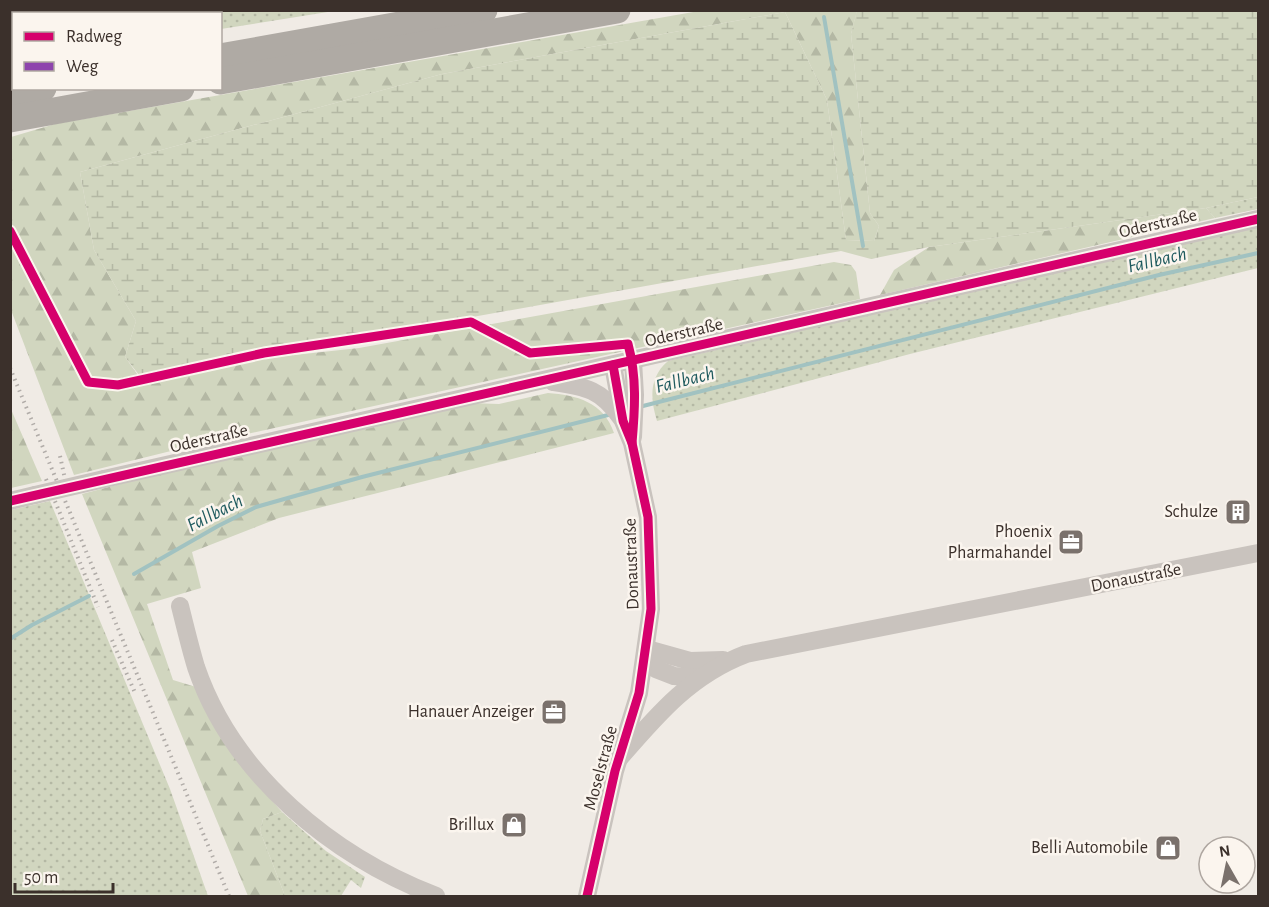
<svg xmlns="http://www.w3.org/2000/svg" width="1269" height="907" font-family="'Alegreya Sans',sans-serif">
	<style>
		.grass { fill: url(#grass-dots) }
		.forest { fill: url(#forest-firs) }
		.wetland { fill: url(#wetland-marsh) }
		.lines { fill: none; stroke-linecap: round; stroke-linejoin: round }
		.stream { stroke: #a1c2c1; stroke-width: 4 }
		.minor { stroke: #c9c3be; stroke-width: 18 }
		.highway { stroke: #afaaa4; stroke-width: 27 }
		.rail { stroke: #b1aca8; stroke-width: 4; stroke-dasharray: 1.5 4.5; stroke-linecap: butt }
		.minor-bridge { stroke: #c9c3be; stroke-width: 18 }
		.quiet { stroke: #8e44ad; stroke-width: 8; stroke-dasharray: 15 8; stroke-linecap: butt }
		.cycleway-casing { stroke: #fbf5ee; stroke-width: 13 }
		.cycleway { stroke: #d6006c; stroke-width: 9 }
		.labels { text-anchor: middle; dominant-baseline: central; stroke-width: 5; stroke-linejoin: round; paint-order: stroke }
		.street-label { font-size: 18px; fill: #3b302b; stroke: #fbf5ee }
		.poi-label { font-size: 18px; fill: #3b302b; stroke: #fbf5ee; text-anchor: end }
		.water-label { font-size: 20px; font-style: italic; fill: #1f5a5e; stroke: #fbf5ee }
	</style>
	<defs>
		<pattern id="grass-dots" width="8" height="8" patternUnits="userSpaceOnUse" patternTransform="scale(1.5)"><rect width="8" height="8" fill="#d1d6bf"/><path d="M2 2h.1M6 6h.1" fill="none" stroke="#b4b8a4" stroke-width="1.8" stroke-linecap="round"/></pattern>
		<pattern id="forest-firs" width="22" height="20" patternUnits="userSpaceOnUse" patternTransform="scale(1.5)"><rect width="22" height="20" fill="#d1d6bf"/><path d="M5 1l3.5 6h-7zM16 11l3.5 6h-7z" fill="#b4b8a4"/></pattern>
		<pattern id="wetland-marsh" width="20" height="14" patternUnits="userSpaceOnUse" patternTransform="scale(1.5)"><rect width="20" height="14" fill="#d1d6bf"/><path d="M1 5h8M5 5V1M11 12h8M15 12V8" fill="none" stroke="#b4b8a4"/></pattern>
	</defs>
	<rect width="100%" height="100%" fill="#f0ebe5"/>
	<!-- grass -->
	<g class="grass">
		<path d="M196,10H334V11L221,29L220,14L177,13Z"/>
		<path d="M1258,197V209L1215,218L1206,208Z"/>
		<path d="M1258,226V268L910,354L657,421C650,399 649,377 668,361Z"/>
		<path d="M50,501L170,789L208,896H11V510Z"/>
		<path d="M282,812L326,851L365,877L361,888L351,880L341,896H285L260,831L263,819Z"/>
	</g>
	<!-- forest -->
	<g class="forest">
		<path d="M699,11H857L851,34L870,213L879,226L874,241L846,240L827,100L785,12L442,74L80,172L94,250L136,321L125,357L145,385L267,358L359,348L834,262L851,265L856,272L860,299L179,449L74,475L11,310V137L55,124Z"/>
		<path d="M1206,208L1215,218L880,295L894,270L929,247Z"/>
		<path d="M548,393C576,395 604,402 614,433L279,518L192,552L201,588L147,604L173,680L196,687L255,781L282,812L263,819L260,831L285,896H248L82,494L204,462L470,403L499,404Z"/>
		<path d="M10,407L42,481L11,488H10Z"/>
	</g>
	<!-- wetland -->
	<path class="wetland" d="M857,10L1258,11V197L1206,208L929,247L871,259L841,251L400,330L264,347L139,375L125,357L136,321L94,250L80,172L442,74L785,12L827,100L846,240L874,241L879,226L870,213L851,34Z"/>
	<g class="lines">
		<!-- stream -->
		<g class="stream">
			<path d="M188,14L206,10"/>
			<path d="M824,17L863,246"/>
			<path d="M10,37L13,49"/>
			<path d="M639,407L1159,275L1258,253"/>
			<path d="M134,574L218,526L256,507L362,477L612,414"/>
			<path d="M10,639L32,625L89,596"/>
		</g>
		<!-- minor -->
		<g class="minor">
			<path d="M553,382C586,387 601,389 621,418"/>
			<path d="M633,437L635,395L633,361"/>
			<path d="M104,479L1258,219"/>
			<path d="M10,501L35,495"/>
			<path d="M180,606C185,626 190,647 196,667C233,776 333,856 436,896"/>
			<path d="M647,649L690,661L723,660"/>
			<path d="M647,649L656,669L674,676L697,678"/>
			<path d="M618,760C656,716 690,675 746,654L1258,553"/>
			<path d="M587,896L615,771L639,693L651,609L648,517L632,443L623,421L613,365"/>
		</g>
		<!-- highway -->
		<g class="highway">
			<path d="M220,57L484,10"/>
			<path d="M220,81L617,10"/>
			<path d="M10,94L43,88"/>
			<path d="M10,119L181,88"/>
		</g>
		<!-- rail -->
		<g class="rail">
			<path d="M10,368L229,896"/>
			<path d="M60,456L67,488"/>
			<path d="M46,479L98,607"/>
			<path d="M112,640L136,695"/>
		</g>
		<!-- minor-bridge -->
		<path class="minor-bridge" d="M35,495L104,479"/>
		<!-- quiet -->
		<g class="quiet">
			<path d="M159,14L178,10"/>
			<path d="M10,31H14"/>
		</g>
		<!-- cycleway casing -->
		<g class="cycleway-casing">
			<g id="cycleway">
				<path d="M10,231L88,382L118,385L264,353L471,322L530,353L628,344C637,377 635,409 632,443"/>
				<path d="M10,501L1258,219"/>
				<path d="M587,896L615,771L639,693L651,609L648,517L632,443L623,421L613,365"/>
			</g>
		</g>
		<!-- cycleway -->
		<use href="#cycleway" class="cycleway"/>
	</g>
	<!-- icons -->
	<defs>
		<g id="building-square" transform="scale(1.35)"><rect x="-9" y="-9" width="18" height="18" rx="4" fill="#7a716c" stroke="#fbf5ee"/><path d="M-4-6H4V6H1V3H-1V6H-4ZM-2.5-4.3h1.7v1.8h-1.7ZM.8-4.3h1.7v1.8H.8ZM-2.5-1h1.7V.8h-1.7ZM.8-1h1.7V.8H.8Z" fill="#fff"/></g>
		<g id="office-square" transform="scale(1.35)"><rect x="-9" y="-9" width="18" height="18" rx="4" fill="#7a716c" stroke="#fbf5ee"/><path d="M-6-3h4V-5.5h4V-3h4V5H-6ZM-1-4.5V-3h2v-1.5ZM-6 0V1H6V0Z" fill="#fff"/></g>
		<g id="shop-square" transform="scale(1.35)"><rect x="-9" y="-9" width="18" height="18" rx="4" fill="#7a716c" stroke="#fbf5ee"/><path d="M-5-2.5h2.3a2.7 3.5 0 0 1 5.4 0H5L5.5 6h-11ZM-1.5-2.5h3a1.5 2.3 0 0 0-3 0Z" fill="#fff"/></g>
	</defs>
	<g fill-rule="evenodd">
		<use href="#building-square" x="1238" y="512"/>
		<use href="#office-square" x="1071" y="542"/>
		<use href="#office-square" x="554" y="712"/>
		<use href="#shop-square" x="514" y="825"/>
		<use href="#shop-square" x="1168" y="848"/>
	</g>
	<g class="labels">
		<!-- street labels -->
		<g class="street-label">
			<text transform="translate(1158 224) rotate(-13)">Oderstraße</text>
			<text transform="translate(684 333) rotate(-13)">Oderstraße</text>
			<text transform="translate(209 439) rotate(-13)">Oderstraße</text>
			<text transform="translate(632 564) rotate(-92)">Donaustraße</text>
			<text transform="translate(1136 578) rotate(-11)">Donaustraße</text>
			<text transform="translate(601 768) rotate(-75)">Moselstraße</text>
		</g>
		<!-- poi labels -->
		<g class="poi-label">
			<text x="1218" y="512">Schulze</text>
			<text x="1052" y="532">Phoenix<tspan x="1052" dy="21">Pharmahandel</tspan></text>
			<text x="534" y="712">Hanauer Anzeiger</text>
			<text x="494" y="825">Brillux</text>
			<text x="1148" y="848">Belli Automobile</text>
		</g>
		<!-- water labels -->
		<g class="water-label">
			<text transform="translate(1157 260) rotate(-13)">Fallbach</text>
			<text transform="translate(685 380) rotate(-14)">Fallbach</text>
			<text transform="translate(215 513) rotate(-27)">Fallbach</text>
		</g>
	</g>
	<!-- border -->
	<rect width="1269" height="907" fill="none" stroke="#3b302b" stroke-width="24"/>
	<!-- legend -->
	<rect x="12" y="12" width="210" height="78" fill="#fbf5ee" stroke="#aea6a0" stroke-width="1.5"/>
	<rect x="24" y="32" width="30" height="9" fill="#d6006c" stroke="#aea6a0" stroke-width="1.5"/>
	<text x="66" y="42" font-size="18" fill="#3b302b">Radweg</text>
	<rect x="24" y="62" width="30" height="9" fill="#8e44ad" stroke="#aea6a0" stroke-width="1.5"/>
	<text x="66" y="72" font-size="18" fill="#3b302b">Weg</text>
	<!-- north arrow -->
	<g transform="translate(1227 865) rotate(351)"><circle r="28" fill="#fbf5ee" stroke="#aea6a0" stroke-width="1.5"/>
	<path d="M0-4.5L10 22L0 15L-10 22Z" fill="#7a716c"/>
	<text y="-9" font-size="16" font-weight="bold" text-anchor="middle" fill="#3b302b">N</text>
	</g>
	<!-- scale -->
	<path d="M15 883v9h98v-9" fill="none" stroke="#3b302b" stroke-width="3"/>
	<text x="24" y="883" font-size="18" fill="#3b302b" stroke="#fbf5ee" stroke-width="4.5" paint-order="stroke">50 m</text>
</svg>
